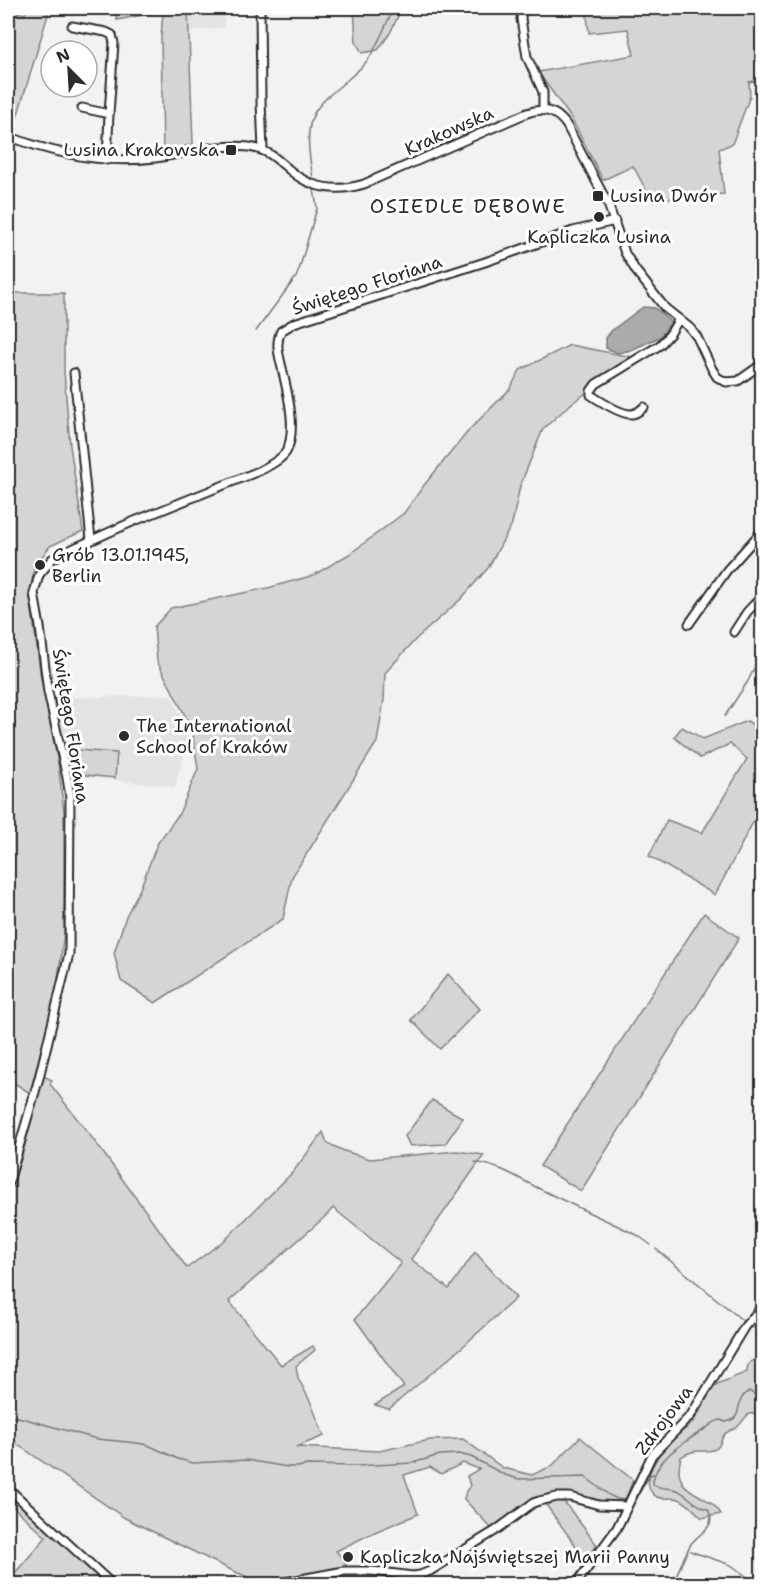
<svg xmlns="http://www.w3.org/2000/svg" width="770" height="1592" font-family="'Shantell Sans',sans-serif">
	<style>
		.built { fill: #e3e3e3 }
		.green { fill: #d5d5d5; stroke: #808080; stroke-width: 1.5 }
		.water { fill: #ababab; stroke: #787878; stroke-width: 1.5 }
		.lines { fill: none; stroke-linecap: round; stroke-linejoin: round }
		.stream { stroke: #787878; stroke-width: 1.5 }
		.minor-casing { stroke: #2b2b2b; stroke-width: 11 }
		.minor { stroke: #fff; stroke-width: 7 }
		.poi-dot { fill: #2b2b2b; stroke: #fff; stroke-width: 2 }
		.labels { text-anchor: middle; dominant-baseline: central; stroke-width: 6; stroke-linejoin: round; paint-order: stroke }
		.street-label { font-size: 18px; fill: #2b2b2b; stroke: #fff }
		.poi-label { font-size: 18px; fill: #2b2b2b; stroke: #fff; text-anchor: start }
		.neighbourhood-label { font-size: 20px; letter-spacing: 1.5px; fill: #2b2b2b; stroke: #fff }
	</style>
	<rect width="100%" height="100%" fill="#f2f2f2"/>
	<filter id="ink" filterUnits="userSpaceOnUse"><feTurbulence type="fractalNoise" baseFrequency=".0167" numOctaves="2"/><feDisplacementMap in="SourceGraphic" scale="12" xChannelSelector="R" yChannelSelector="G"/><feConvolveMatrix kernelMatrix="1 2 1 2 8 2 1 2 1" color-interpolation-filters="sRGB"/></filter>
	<g filter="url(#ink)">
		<!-- built -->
		<g class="built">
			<path d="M188,8H225L224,27L188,32Z"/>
			<path d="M171,695L187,728V743L175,787L70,775L52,698Z"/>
		</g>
		<!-- green -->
		<g class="green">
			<path d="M27,8H50L12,134L8,132V10L25,14Z"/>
			<path d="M116,8H188L193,144L163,153L161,36L163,11L117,20Z"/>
			<path d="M354,8H402L390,33L378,50L362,53L356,42Z"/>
			<path d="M586,8H762V80L749,82L750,96L732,144L719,149L724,194L688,196L652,201L633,166L603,180L571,118L538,72L634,55L628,29L589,33Z"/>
			<path d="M8,293H64V372L70,446L83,531L50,546L34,567L30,596L41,678L58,763L64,812V933L56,994L30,1093L8,1079Z"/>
			<path d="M570,345L632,357L626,366L572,403L543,429L520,486L512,524L488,568L461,599L416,639L385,673L384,700L377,742L292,877L283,919L155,1003L121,981L114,953L126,916L140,889L157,844L179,814L198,769L192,729L157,661L154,627L171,608L268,588L314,575L351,553L404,513L425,484L470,429L510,389L520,370Z"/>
			<path d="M747,721L762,730V805L715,895L649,856L667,820L702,833L747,759L730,744L700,758L674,737L682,727L703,739Z"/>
			<path d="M77,750L117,753L115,778L75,774Z"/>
			<path d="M704,913L739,938L581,1191L540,1166Z"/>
			<path d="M448,974L480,1009L440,1049L411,1020Z"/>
			<path d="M43,1076L52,1080L50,1084L96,1143L187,1268L226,1239L293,1172L323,1132L327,1143L344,1151L370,1159L457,1151L484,1155L411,1259L449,1289L475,1252L516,1298L460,1349L389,1409L375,1405L404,1387L355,1319L401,1263L333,1208L327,1215L229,1301L281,1365L313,1346L315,1350L296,1366L298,1378L311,1403L324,1436L296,1447L379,1451L430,1440L463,1439L503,1468L532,1475L552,1466L580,1437L633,1480L624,1503C615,1502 605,1503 595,1501C586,1500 577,1495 568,1494C537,1490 514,1512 492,1529L464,1499L466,1491L470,1486L467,1476L479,1469L463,1463L441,1474L430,1467L404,1475L418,1514L377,1531L336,1551L343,1559L347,1567L257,1584L263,1580L250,1578L231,1570L125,1518L21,1447L8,1441V1198L22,1156Z"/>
			<path d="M432,1100L463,1118L445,1144L410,1146L405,1136Z"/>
			<path d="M756,1359L762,1365V1419C746,1406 747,1420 736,1428C732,1430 727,1431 724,1435C721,1439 721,1444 717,1448C709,1455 695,1446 681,1457C670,1496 707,1490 721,1514L702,1518C696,1512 689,1504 681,1500C673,1495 661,1502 654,1495C636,1478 666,1444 680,1433C683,1430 688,1428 691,1424C701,1414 704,1399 713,1389L717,1384L747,1372C747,1365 748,1362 756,1359Z"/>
			<path d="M8,1494L107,1584H8V1581L46,1537L8,1502Z"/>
			<path d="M562,1499L597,1545L586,1560L544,1502Z"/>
			<path d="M368,1572L389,1578L397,1584H335L329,1577Z"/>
		</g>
		<!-- water -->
		<path class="water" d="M643,307L655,308L671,322L660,337L631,350L618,353L606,348V338L612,330Z"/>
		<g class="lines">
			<!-- stream -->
			<g class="stream">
				<path d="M750,8L762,13"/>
				<path d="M313,178C309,156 303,124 319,106C333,89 353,78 367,61C377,48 386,23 394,8"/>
				<path d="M256,331L296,277L299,270L317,208L314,189"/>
				<path d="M725,716L748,681L762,652"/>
				<path d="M475,1162C505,1167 518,1179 544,1191C574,1206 606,1220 637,1235L651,1245"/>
				<path d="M656,1249L742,1320"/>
				<path d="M749,1328L762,1326"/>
				<path d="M8,1417H18L97,1439L137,1443L148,1445L178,1459L193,1463L246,1460L288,1467H298L307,1465L356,1466L412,1463L440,1455L459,1454L471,1457L505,1475L519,1479L585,1477L609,1495L617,1499L626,1500"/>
				<path d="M634,1500L637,1499L639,1493L650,1475L654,1474"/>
				<path d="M690,1551L731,1565L757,1584"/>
				<path d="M673,1584C678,1572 684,1556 691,1544C699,1532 718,1528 708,1509C695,1507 689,1495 677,1490C668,1487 661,1490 653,1484C653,1461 684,1442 702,1431C709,1427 713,1421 721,1420L725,1422C746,1419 732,1401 749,1391L759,1397L762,1401"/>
			</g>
			<!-- minor casing -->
			<g class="minor-casing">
				<g id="minor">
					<path d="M260,8L261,102L263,150"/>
					<path d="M522,8L521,19L527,57L543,92V110"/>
					<path d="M72,26L106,32L112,35L114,43L109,114"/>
					<path d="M82,108L109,114L107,160"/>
					<path d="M8,136C54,154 105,164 155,158C186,154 217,143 249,147C270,150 277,160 292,172C313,189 338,192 364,184L527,113C544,107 557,111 567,126L608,204L625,253L636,271L665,308L690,328L697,337L712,369L717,377L726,382L738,381L762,364"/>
					<path d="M74,373L91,540"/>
					<path d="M644,407C641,410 637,413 632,414C621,415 600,401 591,395V391L596,384L660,345L670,334L679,319"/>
					<path d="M689,624L727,570L762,531"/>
					<path d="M734,632L747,612L762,596"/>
					<path d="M8,1185L39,1078L69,954L70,797L67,778L48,692L40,627L34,593L39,575L52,559L61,554L132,522L259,471C268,466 280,461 286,452C298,430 287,391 282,368C279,355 275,344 281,331L294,323L485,262L573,231L615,221"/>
					<path d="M8,1488L112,1584"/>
					<path d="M274,1584L344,1571H372L413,1576L420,1575L430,1571L495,1531L533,1503L539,1501L557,1497H570L599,1505L627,1506"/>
					<path d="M576,1584L617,1528L652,1455L691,1415L745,1326L762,1307"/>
				</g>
			</g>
			<!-- minor -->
			<use href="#minor" class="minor"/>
		</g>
	</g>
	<!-- markers -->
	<g class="poi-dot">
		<rect x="225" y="144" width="12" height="12" rx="3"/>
		<rect x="592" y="190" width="12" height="12" rx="3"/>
		<circle cx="599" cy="217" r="6"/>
		<circle cx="40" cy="565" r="6"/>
		<circle cx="124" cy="736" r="6"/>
		<circle cx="348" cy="1557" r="6"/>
	</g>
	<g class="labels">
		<!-- street labels -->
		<g class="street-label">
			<text transform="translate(449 131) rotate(-24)">Krakowska</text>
			<text transform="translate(367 285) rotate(-18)">Świętego Floriana</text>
			<text transform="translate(71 726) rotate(81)">Świętego Floriana</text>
			<text transform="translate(664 1420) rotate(-53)">Zdrojowa</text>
		</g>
		<!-- poi labels -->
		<g class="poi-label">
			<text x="219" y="150" text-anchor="end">Lusina Krakowska</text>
			<text x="610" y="196">Lusina Dwór</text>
			<text x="599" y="237" text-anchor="middle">Kapliczka Lusina</text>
			<text x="52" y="555">Grób 13.01.1945,<tspan x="52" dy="21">Berlin</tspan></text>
			<text x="136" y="726">The International<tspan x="136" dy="21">School of Kraków</tspan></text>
			<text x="360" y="1557">Kapliczka Najświętszej Marii Panny</text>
		</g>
		<!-- neighbourhood labels -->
		<g class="neighbourhood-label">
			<text x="468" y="206">OSIEDLE DĘBOWE</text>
		</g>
	</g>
	<!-- margin -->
	<rect width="770" height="1592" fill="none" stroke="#fff" stroke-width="30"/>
	<rect x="15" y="15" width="740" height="1562" fill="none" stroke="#2b2b2b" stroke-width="2" filter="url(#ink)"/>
	<!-- north arrow -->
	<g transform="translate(69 69) rotate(336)"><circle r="28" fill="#ffffff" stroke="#aaaaaa" stroke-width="1.5"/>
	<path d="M0-4.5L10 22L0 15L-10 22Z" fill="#2b2b2b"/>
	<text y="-9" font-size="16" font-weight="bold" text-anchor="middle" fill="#2b2b2b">N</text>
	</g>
</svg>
